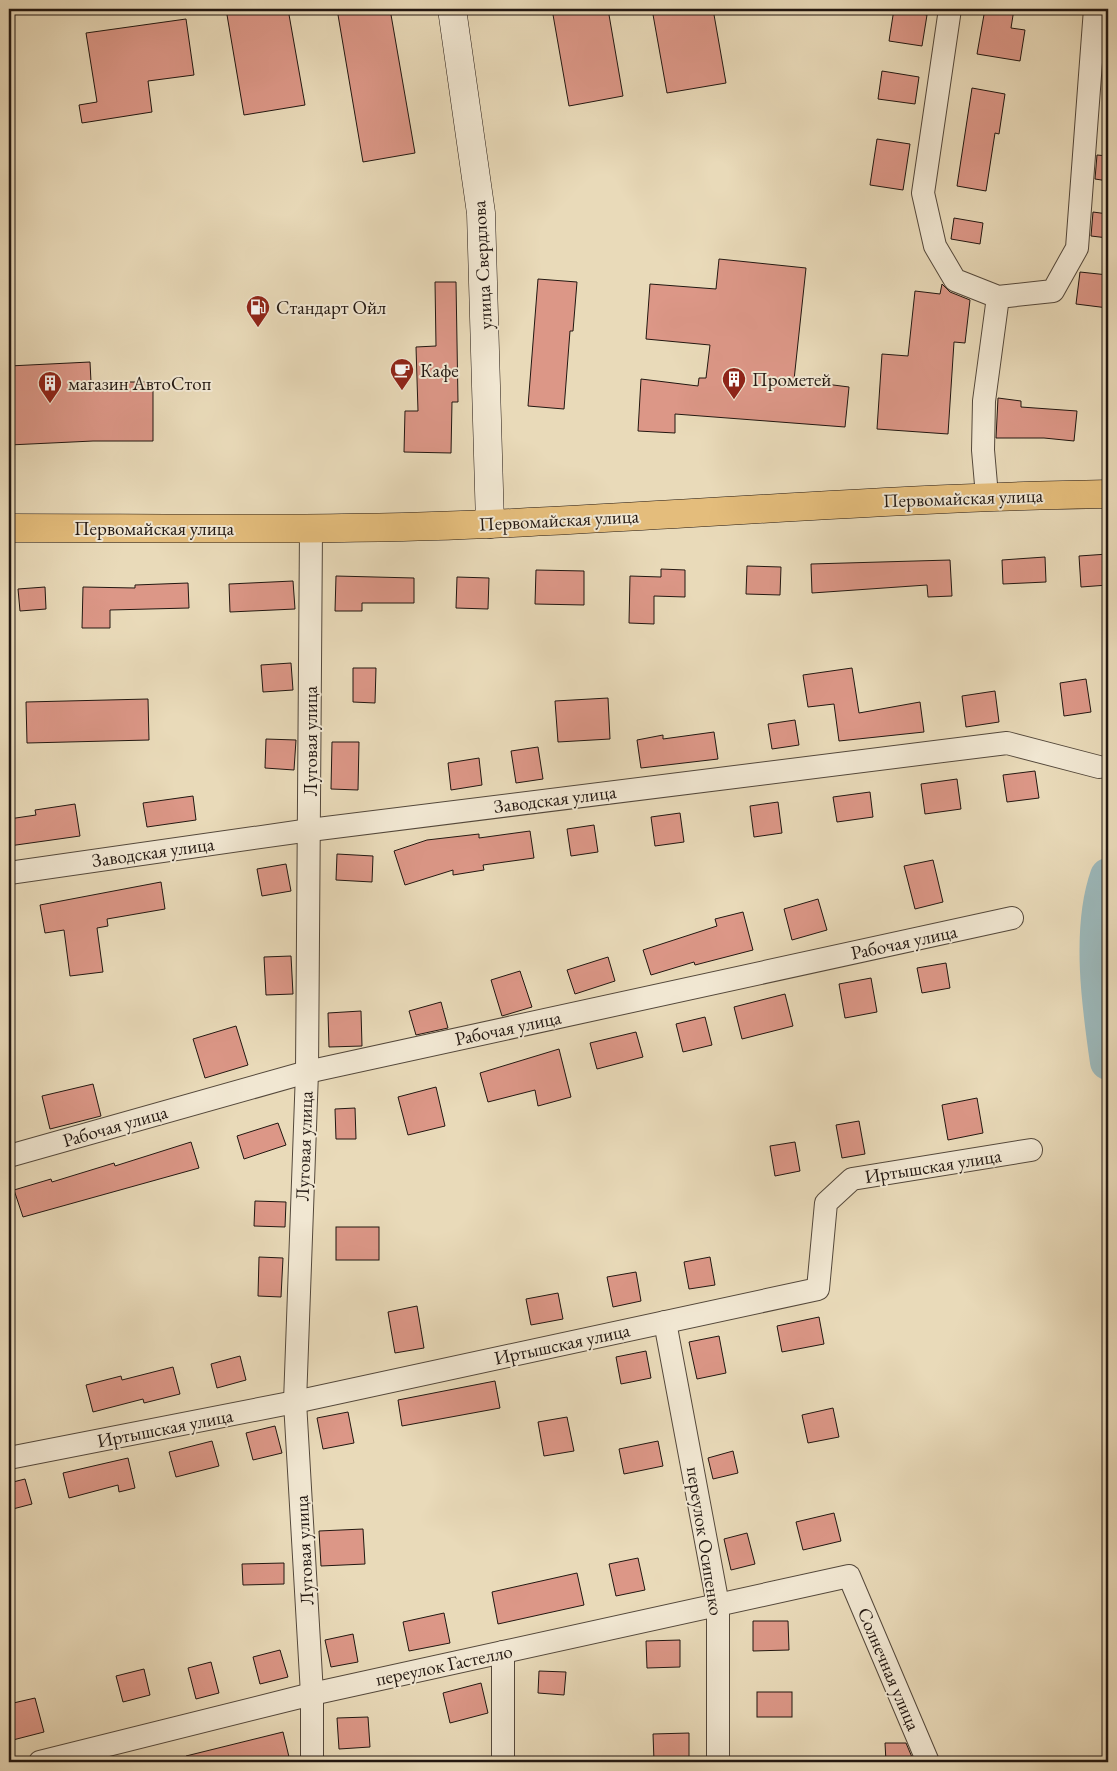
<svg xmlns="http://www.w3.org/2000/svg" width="1117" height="1771" font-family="'EB Garamond',serif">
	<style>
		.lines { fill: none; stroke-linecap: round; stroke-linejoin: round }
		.river { stroke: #9cb8ba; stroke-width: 36 }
		.building { fill: #dc9787; stroke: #221711 }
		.street-casing { stroke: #54483b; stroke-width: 24 }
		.secondary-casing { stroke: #221711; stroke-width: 29 }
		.primary-casing { stroke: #221711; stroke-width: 29 }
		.street { stroke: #f1e7d2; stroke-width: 22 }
		.secondary { stroke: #f1e7d2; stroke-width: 28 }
		.primary { stroke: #e4bd7c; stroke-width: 28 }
		.labels { text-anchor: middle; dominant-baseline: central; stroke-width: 4; stroke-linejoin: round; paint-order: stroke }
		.street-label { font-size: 19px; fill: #221711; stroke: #f1e7d2 }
		.poi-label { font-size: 19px; fill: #221711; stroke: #f1e7d2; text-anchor: start }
	</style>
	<rect width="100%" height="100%" fill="#e9dab9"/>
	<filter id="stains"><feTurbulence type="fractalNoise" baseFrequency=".004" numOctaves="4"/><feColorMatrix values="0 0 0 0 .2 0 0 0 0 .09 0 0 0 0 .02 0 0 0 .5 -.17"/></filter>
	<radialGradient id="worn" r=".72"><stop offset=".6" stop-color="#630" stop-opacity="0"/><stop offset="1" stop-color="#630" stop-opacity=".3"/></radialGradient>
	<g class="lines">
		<!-- river -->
		<path class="river" d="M1108,876C1089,930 1100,1007 1108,1062"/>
	</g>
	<!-- building -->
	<g class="building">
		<path d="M226,9H288L305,105L244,115Z"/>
		<path d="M337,9H390L415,153L363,162Z"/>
		<path d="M552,9H608L623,96L569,106Z"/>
		<path d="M652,9H713L726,83L667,93Z"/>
		<path d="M894,9L927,15L922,46L889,41Z"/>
		<path d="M985,9H1014L1011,28L1025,30L1020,61L977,54Z"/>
		<path d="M186,19L194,75L148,81L152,112L82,123L79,105L97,102L86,33Z"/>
		<path d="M882,71L919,77L915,104L878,99Z"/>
		<path d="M972,88L1005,94L999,134L995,133L986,191L957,186Z"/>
		<path d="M877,139L910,144L903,190L870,185Z"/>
		<path d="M1097,155L1108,156V181L1095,179Z"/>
		<path d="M1093,212L1108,214V238L1091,236Z"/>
		<path d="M954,218L983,223L980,244L951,239Z"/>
		<path d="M719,259L806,268L794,380L849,387L845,427L675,414V433L638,431L641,379L698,386L699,378H706L710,345L646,339L650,284L716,289Z"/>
		<path d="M1080,272L1108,275V308L1076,304Z"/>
		<path d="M538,279L577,282L573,331H570L564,409L528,406Z"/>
		<path d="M435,282H456L458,402H452L451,453L404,452L405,411H418L416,347L436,346Z"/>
		<path d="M942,284L950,292L970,300L965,343L954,342L948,434L877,429L882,354L908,356L915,291L940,294Z"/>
		<path d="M90,362L91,382H153V441H93L9,445V366Z"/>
		<path d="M998,398L1021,401V407L1077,411L1074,441L1044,438H996Z"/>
		<path d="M1108,554V585L1081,587L1079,556Z"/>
		<path d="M1045,557L1046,582L1003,584L1002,560Z"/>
		<path d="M950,560L952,596L928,597L927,585L812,593L811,564Z"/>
		<path d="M747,566L781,567L780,595L746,594Z"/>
		<path d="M661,569L685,570V597L654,596V624L629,623L630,576L661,577Z"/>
		<path d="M536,570L584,571V605L535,604Z"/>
		<path d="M336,576L414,578V603H362V611H335Z"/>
		<path d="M457,577L489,578L488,609L456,608Z"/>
		<path d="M293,581L295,609L230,612L229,584Z"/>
		<path d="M188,583L189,608L110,610V628H82L83,587L135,588V585Z"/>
		<path d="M45,587L46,609L20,611L18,589Z"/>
		<path d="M291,663L293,690L263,692L261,665Z"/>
		<path d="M353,668H376L375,703L353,702Z"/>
		<path d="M852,668L859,713L920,702L924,732L839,741L834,704L808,707L803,675Z"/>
		<path d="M1086,679L1091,712L1064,716L1060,683Z"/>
		<path d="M995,691L999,722L966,727L962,696Z"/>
		<path d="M608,698L610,739L558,742L555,701Z"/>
		<path d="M148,699L149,740L27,743L26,702Z"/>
		<path d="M795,720L799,745L772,749L768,724Z"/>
		<path d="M714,732L718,759L641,768L637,740L663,735V739Z"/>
		<path d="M266,739L296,740L294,770L265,768Z"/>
		<path d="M332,742H359L358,790L331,789Z"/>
		<path d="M538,747L543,779L516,783L511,751Z"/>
		<path d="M479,758L482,785L451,790L448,763Z"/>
		<path d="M1035,771L1039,798L1007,802L1003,775Z"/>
		<path d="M957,779L961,809L925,814L921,784Z"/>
		<path d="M870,792L873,817L837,822L833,797Z"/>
		<path d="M193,796L196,820L147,827L143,803Z"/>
		<path d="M778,802L782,833L754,837L750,806Z"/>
		<path d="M75,804L80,836L9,846V819L36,815L35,810Z"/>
		<path d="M680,813L684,842L655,846L651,817Z"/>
		<path d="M594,825L598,852L571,856L567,829Z"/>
		<path d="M530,831L534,858L483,865L484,870L453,875V870L405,885L394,851L427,840L479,834V838Z"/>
		<path d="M337,854L373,856L372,882L336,880Z"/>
		<path d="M933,860L943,902L915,909L904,866Z"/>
		<path d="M286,864L291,891L262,896L257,869Z"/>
		<path d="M161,882L165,909L107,919L108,926L97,928L103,972L70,976L64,930L45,933L40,905Z"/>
		<path d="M818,899L827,930L792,940L784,909Z"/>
		<path d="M743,912L753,950L695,965L694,962L651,975L643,950L717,926L715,919Z"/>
		<path d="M291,956L293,994L266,995L264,957Z"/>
		<path d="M608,957L615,981L575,994L567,970Z"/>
		<path d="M946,963L950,988L922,993L917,968Z"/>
		<path d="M520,971L532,1007L502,1016L491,980Z"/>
		<path d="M871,978L877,1012L845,1018L839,984Z"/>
		<path d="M785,994L793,1026L742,1039L734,1007Z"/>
		<path d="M441,1002L448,1028L416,1035L409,1011Z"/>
		<path d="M361,1011L362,1046L329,1047L328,1013Z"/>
		<path d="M705,1017L712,1045L683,1052L676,1024Z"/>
		<path d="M236,1026L248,1065L205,1078L193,1039Z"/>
		<path d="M636,1032L643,1057L597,1069L590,1043Z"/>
		<path d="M559,1049L571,1097L538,1106L535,1090L488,1102L480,1073Z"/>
		<path d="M93,1084L101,1116L50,1129L42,1096Z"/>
		<path d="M436,1087L445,1126L408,1135L398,1097Z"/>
		<path d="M977,1098L983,1133L948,1140L942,1105Z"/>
		<path d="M355,1108L356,1139H336L335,1109Z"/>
		<path d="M859,1121L865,1154L842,1158L836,1125Z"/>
		<path d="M278,1123L286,1145L244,1159L237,1136Z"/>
		<path d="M191,1142L199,1168L23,1217L14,1190L51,1179L52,1182L114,1163L115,1166Z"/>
		<path d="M795,1142L800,1171L775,1176L770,1146Z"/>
		<path d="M255,1201L286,1202L285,1227L254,1226Z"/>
		<rect x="336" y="1227" width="43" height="33"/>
		<path d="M259,1257L283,1258L281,1297L258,1296Z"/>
		<path d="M710,1257L715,1285L689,1289L684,1262Z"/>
		<path d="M636,1272L641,1301L613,1307L607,1277Z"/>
		<path d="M558,1293L563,1319L531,1325L526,1299Z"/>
		<path d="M417,1306L424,1348L395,1353L388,1312Z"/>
		<path d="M819,1317L824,1344L782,1352L777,1326Z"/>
		<path d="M719,1336L726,1373L697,1379L689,1342Z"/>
		<path d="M646,1351L651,1378L621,1384L616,1357Z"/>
		<path d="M240,1356L246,1380L217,1388L211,1364Z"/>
		<path d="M173,1367L180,1394L144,1403L143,1399L93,1412L86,1385L121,1376L122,1380Z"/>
		<path d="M495,1381L500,1408L402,1426L398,1400Z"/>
		<path d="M833,1408L839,1437L808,1443L802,1415Z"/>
		<path d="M348,1412L354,1443L323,1449L317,1418Z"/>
		<path d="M567,1417L574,1451L544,1456L538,1422Z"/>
		<path d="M275,1426L282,1453L253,1460L246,1433Z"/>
		<path d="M212,1441L219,1466L176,1477L169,1452Z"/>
		<path d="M658,1441L663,1466L624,1474L619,1449Z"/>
		<path d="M733,1451L738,1473L713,1479L708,1458Z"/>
		<path d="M128,1458L135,1488L119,1492L118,1485L69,1498L63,1473Z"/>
		<path d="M25,1479L32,1504L9,1510V1483Z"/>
		<path d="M834,1513L841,1541L803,1550L796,1522Z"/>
		<path d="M363,1529L365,1564L321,1566L319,1531Z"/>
		<path d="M747,1533L755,1564L731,1570L724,1539Z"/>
		<path d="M638,1558L645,1590L616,1596L609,1564Z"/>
		<path d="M284,1563V1584L243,1585L242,1564Z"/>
		<path d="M577,1573L584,1605L498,1624L492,1592Z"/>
		<path d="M444,1613L450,1643L409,1651L403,1622Z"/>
		<path d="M753,1621H788L789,1650L753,1651Z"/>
		<path d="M353,1634L358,1662L331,1667L325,1640Z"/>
		<path d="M680,1640V1667L647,1668L646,1641Z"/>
		<path d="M280,1650L288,1677L260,1684L253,1657Z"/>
		<path d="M211,1662L219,1693L196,1699L188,1668Z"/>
		<path d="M144,1669L150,1695L123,1702L116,1676Z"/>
		<path d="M539,1671L566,1672L564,1695L538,1693Z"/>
		<path d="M481,1683L488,1713L450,1723L443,1693Z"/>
		<rect x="757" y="1692" width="35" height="25"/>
		<path d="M35,1698L44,1732L9,1741V1704Z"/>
		<path d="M368,1717L370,1747L339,1749L337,1718Z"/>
		<path d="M283,1732L289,1757L269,1762H187L186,1756Z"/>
		<path d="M689,1733V1760L654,1761L653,1734Z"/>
		<path d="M885,1743H906L914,1762H886Z"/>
	</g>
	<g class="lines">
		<!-- street casing -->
		<g class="street-casing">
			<g id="street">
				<path d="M950,9L923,193L935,246L955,280L998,297L1053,291L1077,248L1095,9"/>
				<path d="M987,496L983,450L984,401L998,297"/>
				<path d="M311,529L307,1072L295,1402L312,1694V1762"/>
				<path d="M9,873L310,830L1007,743L1099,767"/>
				<path d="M9,1156L307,1072L1012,918"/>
				<path d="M665,1322L718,1605V1762"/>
				<path d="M9,1458L295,1402L818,1289L826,1203L852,1179L1031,1150"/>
				<path d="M503,1652V1762"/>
				<path d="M40,1762L312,1694L849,1576L928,1762"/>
			</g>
		</g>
		<!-- secondary casing -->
		<g class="secondary-casing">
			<path id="secondary" d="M452,9L481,213L490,524"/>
		</g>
		<!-- primary casing -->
		<g class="primary-casing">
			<path id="primary" d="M9,528C169,528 330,531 490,524C696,515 902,497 1108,494"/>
		</g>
		<!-- street -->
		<use href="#street" class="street"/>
		<!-- secondary -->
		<use href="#secondary" class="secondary"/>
		<!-- primary -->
		<use href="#primary" class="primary"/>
	</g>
	<!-- icons -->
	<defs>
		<g id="fuel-pin" transform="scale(1.25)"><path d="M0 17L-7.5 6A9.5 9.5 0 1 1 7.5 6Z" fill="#8f2418" stroke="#f1e7d2"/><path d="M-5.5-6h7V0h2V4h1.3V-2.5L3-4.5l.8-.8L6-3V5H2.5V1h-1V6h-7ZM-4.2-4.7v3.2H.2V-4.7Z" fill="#fff"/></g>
		<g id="cafe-pin" transform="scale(1.25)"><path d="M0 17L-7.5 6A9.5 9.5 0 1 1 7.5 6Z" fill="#8f2418" stroke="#f1e7d2"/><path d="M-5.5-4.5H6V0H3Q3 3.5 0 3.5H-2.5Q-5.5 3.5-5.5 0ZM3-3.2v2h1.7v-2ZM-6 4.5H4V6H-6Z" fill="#fff"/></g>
		<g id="building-pin" transform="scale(1.25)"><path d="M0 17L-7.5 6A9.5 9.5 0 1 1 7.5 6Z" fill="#8f2418" stroke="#f1e7d2"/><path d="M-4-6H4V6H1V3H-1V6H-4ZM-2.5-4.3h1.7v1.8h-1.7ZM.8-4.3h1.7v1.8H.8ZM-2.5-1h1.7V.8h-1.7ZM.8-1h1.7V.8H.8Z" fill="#fff"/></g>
	</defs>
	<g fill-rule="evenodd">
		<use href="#fuel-pin" x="258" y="307"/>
		<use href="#cafe-pin" x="402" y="370"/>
		<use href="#building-pin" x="734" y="379"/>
		<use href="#building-pin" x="50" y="383"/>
	</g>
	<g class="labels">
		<!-- street labels -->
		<g class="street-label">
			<text transform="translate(482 265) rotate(-93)">улица Свердлова</text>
			<text transform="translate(963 498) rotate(-2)">Первомайская улица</text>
			<text transform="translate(559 520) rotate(-3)">Первомайская улица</text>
			<text x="154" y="528">Первомайская улица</text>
			<text transform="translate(310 741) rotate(-90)">Луговая улица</text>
			<text transform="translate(555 799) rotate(-7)">Заводская улица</text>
			<text transform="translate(153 852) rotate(-8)">Заводская улица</text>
			<text transform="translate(904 942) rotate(-12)">Рабочая улица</text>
			<text transform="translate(508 1028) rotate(-12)">Рабочая улица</text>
			<text transform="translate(115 1126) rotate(-16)">Рабочая улица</text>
			<text transform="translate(304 1146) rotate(-88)">Луговая улица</text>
			<text transform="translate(933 1166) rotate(-9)">Иртышская улица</text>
			<text transform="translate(562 1344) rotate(-12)">Иртышская улица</text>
			<text transform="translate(165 1428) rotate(-11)">Иртышская улица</text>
			<text transform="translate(705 1541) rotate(81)">переулок Осипенко</text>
			<text transform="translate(304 1550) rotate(-93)">Луговая улица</text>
			<text transform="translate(444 1665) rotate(-12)">переулок Гастелло</text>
			<text transform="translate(889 1669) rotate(67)">Солнечная улица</text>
		</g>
		<!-- poi labels -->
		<g class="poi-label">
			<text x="276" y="307">Стандарт Ойл</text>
			<text x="420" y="370">Кафе</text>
			<text x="752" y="379">Прометей</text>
			<text x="68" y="383">магазин АвтоСтоп</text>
		</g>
	</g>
	<!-- margin -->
	<rect width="1117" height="1771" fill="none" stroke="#e9dab9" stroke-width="30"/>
	<rect x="10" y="10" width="1097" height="1751" fill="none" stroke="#221711" stroke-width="2.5"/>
	<rect x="15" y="15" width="1087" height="1741" fill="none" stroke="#221711"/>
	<rect width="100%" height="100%" filter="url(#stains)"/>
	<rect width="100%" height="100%" fill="url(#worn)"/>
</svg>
